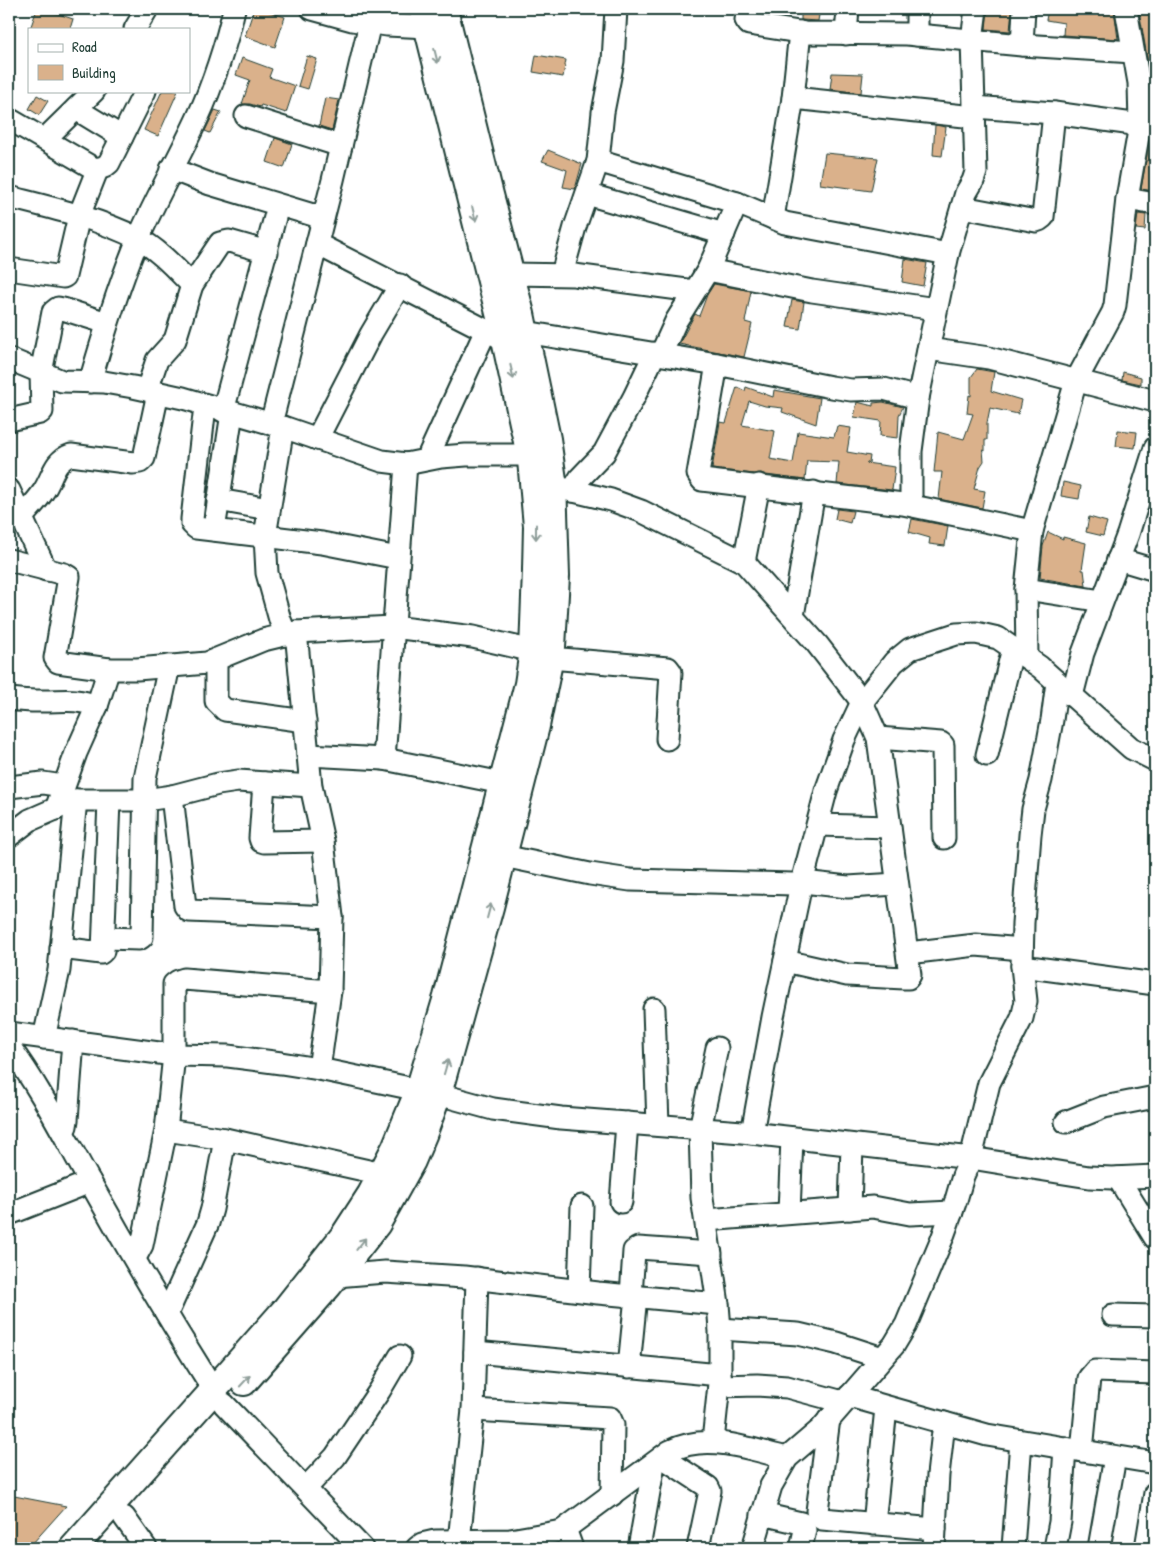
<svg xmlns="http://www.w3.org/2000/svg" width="1164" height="1557" font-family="'Patrick Hand',sans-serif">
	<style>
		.building { fill: #dab18b; stroke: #1f3d34 }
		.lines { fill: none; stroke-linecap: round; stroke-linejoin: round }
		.minor-casing { stroke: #1f3d34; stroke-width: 25 }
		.major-casing { stroke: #1f3d34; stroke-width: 30 }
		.minor { stroke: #fff; stroke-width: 21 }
		.major { stroke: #fff; stroke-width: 26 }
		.oneway { stroke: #8f9e9a }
	</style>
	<rect width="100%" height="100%" fill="#fff"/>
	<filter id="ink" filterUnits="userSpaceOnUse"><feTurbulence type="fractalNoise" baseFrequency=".02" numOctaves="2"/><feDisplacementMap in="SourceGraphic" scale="10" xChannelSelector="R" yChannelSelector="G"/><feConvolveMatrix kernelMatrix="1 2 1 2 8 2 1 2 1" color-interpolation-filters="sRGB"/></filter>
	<g filter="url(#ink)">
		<!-- building -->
		<g class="building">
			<path d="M37,9H44L73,19L70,29H30Z"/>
			<path d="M254,9H260L285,17L275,47L245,36Z"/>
			<path d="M801,9H820L818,21L801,20Z"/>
			<path d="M988,9H1012L1010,31L986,29Z"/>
			<path d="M1048,9H1114L1118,39L1063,35L1064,23L1046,20Z"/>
			<path d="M1139,10L1155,14V80H1151Z"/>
			<path d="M536,55L566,60L563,77L533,72Z"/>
			<path d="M307,56L317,59L308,89L298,86Z"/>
			<path d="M242,58L272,69L269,77L295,86L286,113L261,105L260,107L250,104H242L250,80L236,75Z"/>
			<path d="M832,73L863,74L861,93L830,89Z"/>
			<path d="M162,91H178L158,136L144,130Z"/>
			<path d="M37,95L48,101L39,115L29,109Z"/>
			<path d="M325,98L339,100L332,130L319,126Z"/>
			<path d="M1152,108H1155V191L1141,189L1152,127Z"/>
			<path d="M215,110L221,112L210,133L205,131Z"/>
			<path d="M935,125L946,127L942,156L933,155Z"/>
			<path d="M275,138L292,144L284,168L267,162Z"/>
			<path d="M548,150L582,164L575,189L563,187L567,170L542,161Z"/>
			<path d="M825,153L878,158L871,191L820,184Z"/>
			<path d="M1138,214L1146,215L1145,230L1136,229Z"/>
			<path d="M905,259L927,263L923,286L902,282Z"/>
			<path d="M714,284L751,291L745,322L752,324L744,357L679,344L695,314L699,316L707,295Z"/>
			<path d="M792,300L804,302L800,329L787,327Z"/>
			<path d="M977,369L994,372L991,391L1021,400L1018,414L990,408L987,423V440H985V451L983,450L984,461L980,467L974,489L985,491L982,508L939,499L942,472H934L938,432L964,439L973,414L967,413L969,395L971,396V377Z"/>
			<path d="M1123,372L1141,377V384L1122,380Z"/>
			<path d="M737,387L745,391L746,387L773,397L774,390L820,398L816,424L782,412L783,408L765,406L749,401L742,425L775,431L770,459L793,463L798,432L834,437L837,426L851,428L847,452L870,456L869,463H866L895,467L892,490L837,484L839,462L807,461L805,480L766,475L761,473L754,474L712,469L720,422L726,423Z"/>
			<path d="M857,402L873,406V403L883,402L903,407L899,415L898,438L880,436L881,421L854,417Z"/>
			<path d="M1118,430L1137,432L1135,448L1116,446Z"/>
			<path d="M1063,482L1081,486L1079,499L1061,496Z"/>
			<path d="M837,509L853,511L850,523L835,519Z"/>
			<path d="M1089,517L1107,522L1103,536L1086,532Z"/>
			<path d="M912,519L948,526L945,546L929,544L930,538L909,532Z"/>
			<path d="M1048,532L1063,539V537L1086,543L1082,570H1084L1086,586L1040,578L1043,546Z"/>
			<path d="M9,1495L66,1506L32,1544H9Z"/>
		</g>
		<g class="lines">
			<!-- minor casing -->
			<g class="minor-casing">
				<g id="minor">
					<path d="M312,9L352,20L387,25L428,27"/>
					<path d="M748,9L746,20L749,24L805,33L907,34L1022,45L1133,52"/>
					<path d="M135,29L147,9"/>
					<path d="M846,34L848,9"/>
					<path d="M917,35V9"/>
					<path d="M1022,45L1024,9"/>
					<path d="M793,98L974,117"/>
					<path d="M974,107L1054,113L1140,125"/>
					<path d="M76,109L122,137"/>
					<path d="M246,116L341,146"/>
					<path d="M9,119L95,169L96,173L79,216L65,276L63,277L9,269"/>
					<path d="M45,139L94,91"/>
					<path d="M598,161L737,203L785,223L948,254"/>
					<path d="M95,169L104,167L109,163L145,91"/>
					<path d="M171,169L210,184L323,218"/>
					<path d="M587,194L724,234"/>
					<path d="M9,197C52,208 97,218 137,238C158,249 176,269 192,285"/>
					<path d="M1127,199L1155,204"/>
					<path d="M962,207L1036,221L1039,220L1043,217L1054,113"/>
					<path d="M773,218L793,98L800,32"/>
					<path d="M317,244L505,340"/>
					<path d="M708,270L812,291L936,309"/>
					<path d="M511,274L574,275L694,291"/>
					<path d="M562,274L575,227L598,161L603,112L613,61L616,9"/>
					<path d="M525,332L717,364L831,387L851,390L884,389L918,398"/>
					<path d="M928,349L989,358L1155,401"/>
					<path d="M661,354L676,321L708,270L737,203"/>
					<path d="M9,359L62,381L104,382L133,387L183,398L283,427L382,461L406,464L441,457L466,455H531"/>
					<path d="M717,364L698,474L702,480L903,504L1032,531"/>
					<path d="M90,382C104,333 119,284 139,237C157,196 179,158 198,117C212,87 227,42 234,9"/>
					<path d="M147,390L157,360L175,340L192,285L220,243L229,241L267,252"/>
					<path d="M205,406L192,519V524L196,528L322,543L398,558"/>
					<path d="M223,411L278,206"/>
					<path d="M9,420L40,413L42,411L41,373L53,312L58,308L63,309L107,323"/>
					<path d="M271,424L333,180L370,23"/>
					<path d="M283,427L265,536L267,573L280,620L286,635"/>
					<path d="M317,439L371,334L400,285"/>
					<path d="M427,459L486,330"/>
					<path d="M553,486L611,500L641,511L744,562L817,644L862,702L878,738L910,975L908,978H904L847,975L785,961"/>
					<path d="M9,490L46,570"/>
					<path d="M572,491L580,478L604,453L634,397L655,353"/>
					<path d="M218,500L269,509"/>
					<path d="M911,505V451L918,398L948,254L966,193L973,181L976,172L972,40L976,9"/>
					<path d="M22,517C29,509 37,501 43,492C53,478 53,461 71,455L133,463L140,462L144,458L158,393"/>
					<path d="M214,530L232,413"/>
					<path d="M1118,559L1155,570"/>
					<path d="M9,560L64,574L69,577L55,658L58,662L109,669H137L207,663L263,640L296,632L393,627L473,637L533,651"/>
					<path d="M744,562L759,485"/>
					<path d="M1026,589L1102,601"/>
					<path d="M793,616L814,492"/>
					<path d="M296,632L311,786L323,841L332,917L330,991L319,1069"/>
					<path d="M1027,657L1026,589L1032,531L1076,381L1113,312L1115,305L1127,199L1140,125L1139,83L1126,9"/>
					<path d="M550,658L668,668L671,672L667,739"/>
					<path d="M216,660V701L225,710L305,721"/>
					<path d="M1072,696L1083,653L1128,534L1155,448"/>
					<path d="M9,699C18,700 28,701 37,701C61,702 73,697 97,706"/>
					<path d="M878,738L941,743L943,745L944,838"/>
					<path d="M308,755L384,759L502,783"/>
					<path d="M987,755L1013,648"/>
					<path d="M384,759L406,464"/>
					<path d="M264,783L260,838L261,841L264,842L323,841"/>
					<path d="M9,787L43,783L63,786"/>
					<path d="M172,796L185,906L189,911L332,917"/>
					<path d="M56,809L76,753L97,706L109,669"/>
					<path d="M818,825L890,827"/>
					<path d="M9,836L30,820L76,800H145L172,796L218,784L238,781L311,786"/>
					<path d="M503,856L590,874L630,880L793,884L803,882L848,887L897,884"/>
					<path d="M105,938L139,939L142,937L145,778L169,666"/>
					<path d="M61,948L101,953L103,951L109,801"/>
					<path d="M908,953L976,945L1022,949"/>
					<path d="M1022,966L1155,984"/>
					<path d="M654,1009L658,1125"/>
					<path d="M9,1033L174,1055L228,1056L281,1063L319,1069L438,1094L493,1109L561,1118L742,1132L971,1158L1089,1177L1112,1178L1155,1176"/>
					<path d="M44,1038L59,970L76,800"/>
					<path d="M9,1046C40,1088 63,1134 89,1180C128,1250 170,1321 213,1389"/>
					<path d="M1066,1122L1104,1107L1155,1097"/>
					<path d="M166,1130L225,1139L382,1174"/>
					<path d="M63,1131L66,1126L67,1120L73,1041"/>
					<path d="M752,1133L773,1017L799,894L826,791L844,740L862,702L894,662L910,649L956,634L976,633L998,638L1040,667L1131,748L1155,760"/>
					<path d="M1118,1178L1155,1238"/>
					<path d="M621,1202L627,1123"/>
					<path d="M850,1209L852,1145"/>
					<path d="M789,1213L792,1138"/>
					<path d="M9,1214L90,1182"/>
					<path d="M706,1220L873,1207L910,1214L952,1212"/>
					<path d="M135,1258L142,1245L166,1130L174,1055V984L178,981L184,979L330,991"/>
					<path d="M336,1276L385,1272L464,1277L598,1293L718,1304"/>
					<path d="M579,1290L582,1206"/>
					<path d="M631,1296L634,1251L638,1248L711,1253"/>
					<path d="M167,1314L208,1223L212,1209L225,1139"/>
					<path d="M1113,1315L1155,1316"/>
					<path d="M720,1329L798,1334L836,1343L882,1358"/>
					<path d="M475,1352L720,1375"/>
					<path d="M629,1367L636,1296"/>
					<path d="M719,1386L757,1385L787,1387L843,1402"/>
					<path d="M849,1396L987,1435L1155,1463"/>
					<path d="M224,1404L362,1548"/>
					<path d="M473,1410L610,1418L613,1425L612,1495"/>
					<path d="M829,1419L817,1511L822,1519L935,1529"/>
					<path d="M713,1441L720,1375V1329L718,1304L702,1198L700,1129L717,1048"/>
					<path d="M1082,1451L1089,1378L1095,1371L1155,1373"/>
					<path d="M662,1457L708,1487L710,1491L698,1548"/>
					<path d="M306,1488L335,1457L380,1390L400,1356"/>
					<path d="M762,1514L801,1523L805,1530L801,1548"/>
					<path d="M124,1517L146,1548"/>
					<path d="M874,1524L886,1408"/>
					<path d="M562,1531L568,1537L572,1548"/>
					<path d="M459,1541L473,1410L477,1278"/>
					<path d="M417,1548L422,1544L435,1541L510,1540L562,1531L670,1451C707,1432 748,1449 787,1458"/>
					<path d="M639,1548L654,1464"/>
					<path d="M753,1548L771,1486L787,1458L821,1429L894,1345L906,1325L942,1239L956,1200L963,1176L971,1158L989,1083L1022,1018L1026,1001L1022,966L1023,923L1030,835L1033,809L1041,780L1052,720L1057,682"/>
					<path d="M934,1548L938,1475L944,1423"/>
					<path d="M1013,1548L1021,1441"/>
					<path d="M1055,1548L1060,1522L1065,1448"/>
					<path d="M1099,1548L1115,1457"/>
					<path d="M1146,1548L1155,1493"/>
				</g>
			</g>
			<!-- major casing -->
			<g class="major-casing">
				<g id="major">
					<path d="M244,1382L329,1285L377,1224L412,1161L423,1135L438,1094L490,907L536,726L552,647L556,576L553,480L547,439L521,314L489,191L444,9"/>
					<path d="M73,1548L284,1311L345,1234L371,1194L395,1148L419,1090L447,997L528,684L533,651L536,570L537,526L531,460L500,317L423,9"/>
				</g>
			</g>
			<!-- minor -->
			<use href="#minor" class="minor"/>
			<!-- major -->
			<use href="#major" class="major"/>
		</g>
		<!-- one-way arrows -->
		<defs><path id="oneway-shaft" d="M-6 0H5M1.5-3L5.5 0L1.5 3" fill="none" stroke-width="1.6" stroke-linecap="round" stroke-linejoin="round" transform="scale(1.25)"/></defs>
		<g class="oneway">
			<use href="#oneway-shaft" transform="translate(436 56) rotate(76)"/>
			<use href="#oneway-shaft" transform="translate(474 214) rotate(76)"/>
			<use href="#oneway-shaft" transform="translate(512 372) rotate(77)"/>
			<use href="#oneway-shaft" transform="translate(536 532) rotate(90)"/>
			<use href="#oneway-shaft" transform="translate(489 911) rotate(-75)"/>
			<use href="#oneway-shaft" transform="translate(446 1067) rotate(-74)"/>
			<use href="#oneway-shaft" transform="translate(361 1244) rotate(-52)"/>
			<use href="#oneway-shaft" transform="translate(245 1381) rotate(-47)"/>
		</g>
	</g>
	<!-- margin -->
	<rect width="1164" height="1557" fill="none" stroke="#fff" stroke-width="30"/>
	<rect x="15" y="15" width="1134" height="1527" fill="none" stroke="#1f3d34" stroke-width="2" filter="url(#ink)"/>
	<!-- legend -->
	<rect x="28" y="28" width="162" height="65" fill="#ffffff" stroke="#a5b1ae"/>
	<rect x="38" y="44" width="25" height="8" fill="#ffffff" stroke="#a5b1ae"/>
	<text x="72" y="52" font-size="15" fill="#1f3d34">Road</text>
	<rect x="38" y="65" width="25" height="15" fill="#dab18b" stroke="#a5b1ae"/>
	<text x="72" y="78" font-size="15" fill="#1f3d34">Building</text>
</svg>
